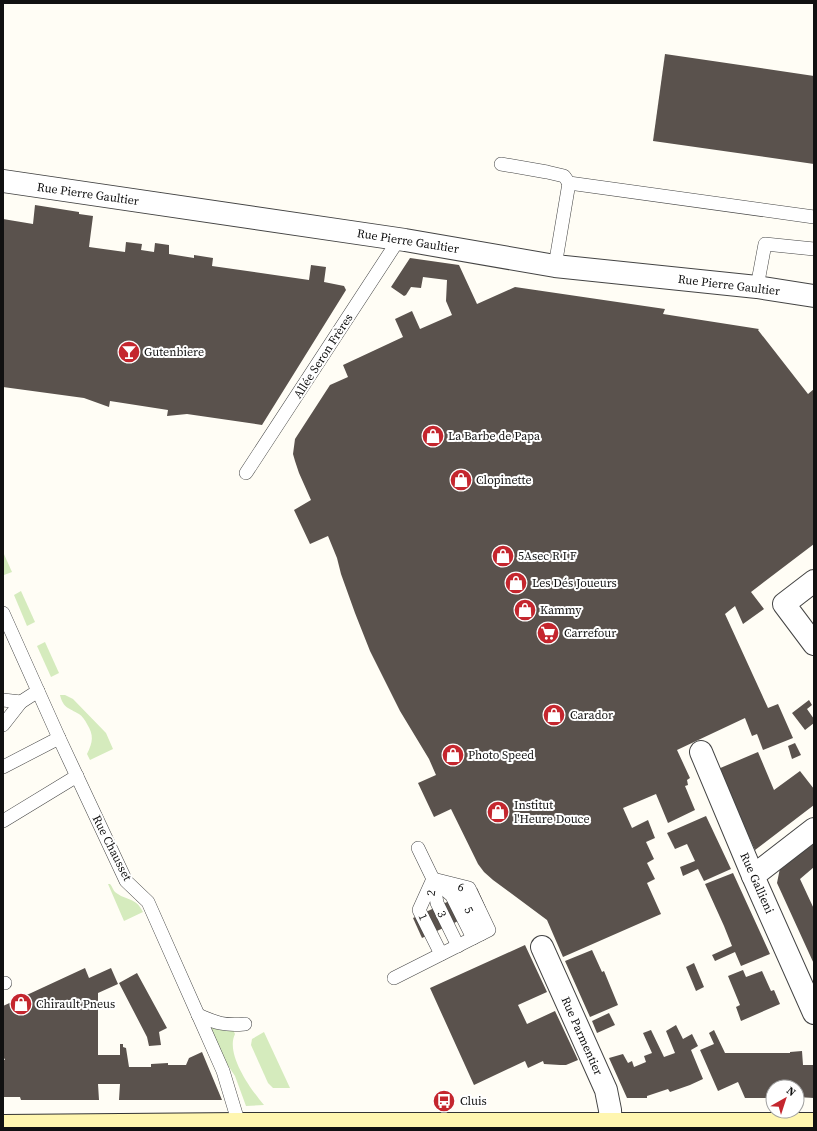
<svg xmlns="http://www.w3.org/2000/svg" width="817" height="1131" font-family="'Source Serif 4',serif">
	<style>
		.green { fill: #d5ebbd }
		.building { fill: #5a524d }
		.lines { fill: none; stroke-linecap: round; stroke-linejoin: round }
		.lane-casing { stroke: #444; stroke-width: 14 }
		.street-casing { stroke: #444; stroke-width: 24 }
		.secondary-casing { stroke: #333; stroke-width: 24 }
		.lane { stroke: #fff; stroke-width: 13 }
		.street { stroke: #fff; stroke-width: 22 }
		.secondary { stroke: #fff6b0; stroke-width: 22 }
		.labels { text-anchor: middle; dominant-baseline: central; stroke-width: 4; stroke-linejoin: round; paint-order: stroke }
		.street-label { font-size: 12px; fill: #111; stroke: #fff }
		.poi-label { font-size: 12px; fill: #111; stroke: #fff; text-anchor: start }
	</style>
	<rect width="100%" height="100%" fill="#fffdf5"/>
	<!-- green -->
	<g class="green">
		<path d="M3,552L12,572L4,575L3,573Z"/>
		<path d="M21,591L35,622L27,626L14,595Z"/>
		<path d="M45,642L59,673L51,677L37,646Z"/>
		<path d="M60,695H65L73,699L106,733L113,749L90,760L87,754C93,742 94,735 87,724C85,720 82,716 79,714C69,708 63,708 60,695Z"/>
		<path d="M108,884H110C112,886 113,890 115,892C126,901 136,897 143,912L124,921Z"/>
		<path d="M209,1025C218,1029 223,1032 233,1030L235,1034C225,1054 251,1090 264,1105L246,1106L235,1076L223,1058Z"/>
		<path d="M264,1032L290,1088H273L268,1083L251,1045L252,1039Z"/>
	</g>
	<!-- building -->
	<g class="building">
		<path d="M665,54L814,76V164L653,141Z"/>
		<path d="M35,205L79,212V214L93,216L89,247L125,252L126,242L142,244L141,250L154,252L155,243L169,245V254L194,258V255L213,258L212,266L309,280L311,265L326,267L324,282L344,286L346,290L262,425L187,414L167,416L168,410L110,401L109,407L84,398L3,387V219L33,224Z"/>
		<path d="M410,258L459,265L477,304L515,287L665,309L663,314L759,329L758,330L808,394L814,389V544L751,592L764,609L743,624L735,606L725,614L768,708L778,704L793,738L763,750L757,734L752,736L745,718L677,750L690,778L687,780L688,785L685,786L695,810L668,823L656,794L623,808L632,828L648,820L655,838L646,842L654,859L647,863L655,879L647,883L661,914L563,957L547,920L493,880L484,872L478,864L451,809L434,817L418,783L436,775L429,759L400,711L370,651L355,613L341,574L337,558L328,536L310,544L294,510L311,500L299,473L295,461L293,454L295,439L330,385L348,377L343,365L403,337L395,319L412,311L420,329L452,315L446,301L447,280L423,277L421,288L411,287L406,295L404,296L391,287Z"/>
		<path d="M809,700L812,705L807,709L814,719V723L805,730L792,713Z"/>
		<path d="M795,743L801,755L792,759L788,746Z"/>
		<path d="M758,752L774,790L800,771L814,789V805L755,850L718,769Z"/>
		<path d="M706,816L731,869L704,881L698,869L683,876L680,867L695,861L687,844L675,849L667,833Z"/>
		<path d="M814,842V867L800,879L814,909V964L777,883L780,868Z"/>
		<path d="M733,873L770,954L741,966L735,952L715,961L712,955L732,946L724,926L705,884Z"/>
		<path d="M477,888L486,908L422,938L413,918Z"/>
		<path d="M525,945L547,992L518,1005L527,1024L555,1011L578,1060L566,1065H560L544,1064L543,1061L528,1068L525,1061L474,1085L430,988Z"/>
		<path d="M592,950L602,972L604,971L618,1005L590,1017L565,961Z"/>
		<path d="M694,963L704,987L696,991L686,967Z"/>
		<path d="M85,968L89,978L111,968L118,984L98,993V1055H120V1044H123V1047L126,1048L129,1067H151V1064L168,1063V1065H186L189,1058L202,1052L222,1100H119L120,1084H98L99,1100H21L20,1097H3V1060H5L3,1056V1006Z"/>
		<path d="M743,970L746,977L762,971L771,991L774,990L780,1004L741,1021L736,1007L740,1005L728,976Z"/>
		<path d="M137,973L167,1028L159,1032L161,1045L149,1046L147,1037L119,983Z"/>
		<path d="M609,1013L615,1025L597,1033L592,1021Z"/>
		<path d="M676,1025L683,1039L692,1034L698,1046L691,1050L703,1079L690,1085L670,1092L668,1089L647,1096V1098H627L609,1058L623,1054L628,1063L632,1061L634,1067L646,1062L644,1056L652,1053L643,1033L651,1030L664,1057L675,1053L666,1031Z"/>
		<path d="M714,1030L725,1053H790V1052L802,1051L803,1065H814V1098L797,1097V1087H773V1098H745L738,1082L718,1091L700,1050L714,1044L709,1033Z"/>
	</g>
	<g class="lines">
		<!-- lane casing -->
		<g class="lane-casing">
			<g id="lane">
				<path d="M501,164L547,172L564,176L569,183L814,217"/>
				<path d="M555,266L569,183"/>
				<path d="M757,287L765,244L814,249"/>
				<path d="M246,473L399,239"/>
				<path d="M3,613L59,738L126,881L148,902L223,1071L239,1124"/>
				<path d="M3,700L21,702"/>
				<path d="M3,725L21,702L38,691"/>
				<path d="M3,767L59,738"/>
				<path d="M3,821L77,776"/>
				<path d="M418,848L433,879L437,903L458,946"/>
				<path d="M433,879L419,910L441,954"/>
				<path d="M442,887L452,896L473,938"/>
				<path d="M453,888L461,892L481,934"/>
				<path d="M394,978L489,930L469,888L433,879"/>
				<path d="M3,983H5"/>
				<path d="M198,1015C216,1023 225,1026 245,1024"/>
			</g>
		</g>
		<!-- street casing -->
		<g class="street-casing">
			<g id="street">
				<path d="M3,181L405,240L555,266L757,287L814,296"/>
				<path d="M814,581L784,604L814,644"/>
				<path d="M701,752L753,876L814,1013"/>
				<path d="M753,876L814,829"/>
				<path d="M542,947L606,1090L610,1110L611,1128"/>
			</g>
		</g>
		<!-- secondary casing -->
		<g class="secondary-casing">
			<path id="secondary" d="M3,1126L239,1124H814"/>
		</g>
		<!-- lane -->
		<use href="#lane" class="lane"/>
		<!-- street -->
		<use href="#street" class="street"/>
		<!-- secondary -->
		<use href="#secondary" class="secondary"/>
	</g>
	<!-- icons -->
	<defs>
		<g id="bar-disc" transform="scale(1.15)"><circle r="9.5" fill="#c4262e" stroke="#fff"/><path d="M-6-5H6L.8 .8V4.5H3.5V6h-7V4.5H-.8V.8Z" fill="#fff"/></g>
		<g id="shop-disc" transform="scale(1.15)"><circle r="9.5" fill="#c4262e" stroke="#fff"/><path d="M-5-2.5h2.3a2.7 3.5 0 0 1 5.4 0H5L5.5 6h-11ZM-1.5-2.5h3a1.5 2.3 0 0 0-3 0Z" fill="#fff"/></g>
		<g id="supermarket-disc" transform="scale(1.15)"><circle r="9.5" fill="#c4262e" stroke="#fff"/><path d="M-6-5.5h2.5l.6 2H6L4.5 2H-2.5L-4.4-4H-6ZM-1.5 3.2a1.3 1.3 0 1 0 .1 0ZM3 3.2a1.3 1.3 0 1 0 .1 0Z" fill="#fff"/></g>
		<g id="bus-disc" transform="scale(1.15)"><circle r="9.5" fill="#c4262e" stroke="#fff"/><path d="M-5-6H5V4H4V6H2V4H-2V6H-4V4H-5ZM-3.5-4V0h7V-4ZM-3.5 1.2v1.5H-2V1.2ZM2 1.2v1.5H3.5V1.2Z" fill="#fff"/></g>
	</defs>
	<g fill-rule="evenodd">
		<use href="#bar-disc" x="129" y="352"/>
		<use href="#shop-disc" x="433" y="436"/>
		<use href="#shop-disc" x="461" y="480"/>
		<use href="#shop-disc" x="503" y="556"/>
		<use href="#shop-disc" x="516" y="583"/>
		<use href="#shop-disc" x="525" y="610"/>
		<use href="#supermarket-disc" x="548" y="633"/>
		<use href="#shop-disc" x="554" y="715"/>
		<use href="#shop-disc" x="453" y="755"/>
		<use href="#shop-disc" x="498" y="812"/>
		<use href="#shop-disc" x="21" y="1004"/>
		<use href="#bus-disc" x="444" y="1101"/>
	</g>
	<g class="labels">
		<!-- street labels -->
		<g class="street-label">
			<text transform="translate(88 194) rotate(8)">Rue Pierre Gaultier</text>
			<text transform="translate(408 241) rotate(9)">Rue Pierre Gaultier</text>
			<text transform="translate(729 285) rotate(7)">Rue Pierre Gaultier</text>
			<text transform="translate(323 356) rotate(-57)">Allée Seron Frères</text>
			<text transform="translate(112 848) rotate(63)">Rue Chausset</text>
			<text transform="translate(757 883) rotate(66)">Rue Gallieni</text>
			<text transform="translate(461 887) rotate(17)">6</text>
			<text transform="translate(431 893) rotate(-82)">2</text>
			<text transform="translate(469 910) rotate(65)">5</text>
			<text transform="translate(442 914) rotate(65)">3</text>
			<text transform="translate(423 917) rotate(67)">1</text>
			<text transform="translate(582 1036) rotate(66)">Rue Parmentier</text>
		</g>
		<!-- poi labels -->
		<g class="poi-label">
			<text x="144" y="352">Gutenbiere</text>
			<text x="448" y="436">La Barbe de Papa</text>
			<text x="476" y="480">Clopinette</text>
			<text x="518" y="556">5Asec R I F</text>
			<text x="532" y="583">Les Dés Joueurs</text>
			<text x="540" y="610">Kammy</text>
			<text x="564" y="633">Carrefour</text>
			<text x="570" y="715">Carador</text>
			<text x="468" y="755">Photo Speed</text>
			<text x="514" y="805">Institut<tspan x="514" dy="14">l'Heure Douce</tspan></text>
			<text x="36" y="1004">Chirault Pneus</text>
			<text x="460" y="1101">Cluis</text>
		</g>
	</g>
	<!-- border -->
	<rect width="817" height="1131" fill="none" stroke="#111111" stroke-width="8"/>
	<!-- north arrow -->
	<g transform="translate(785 1099) rotate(39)"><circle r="19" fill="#ffffff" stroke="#a0a0a0"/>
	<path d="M0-3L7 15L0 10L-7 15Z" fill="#c4262e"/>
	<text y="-6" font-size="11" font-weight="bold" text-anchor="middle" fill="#111111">N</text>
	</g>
</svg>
